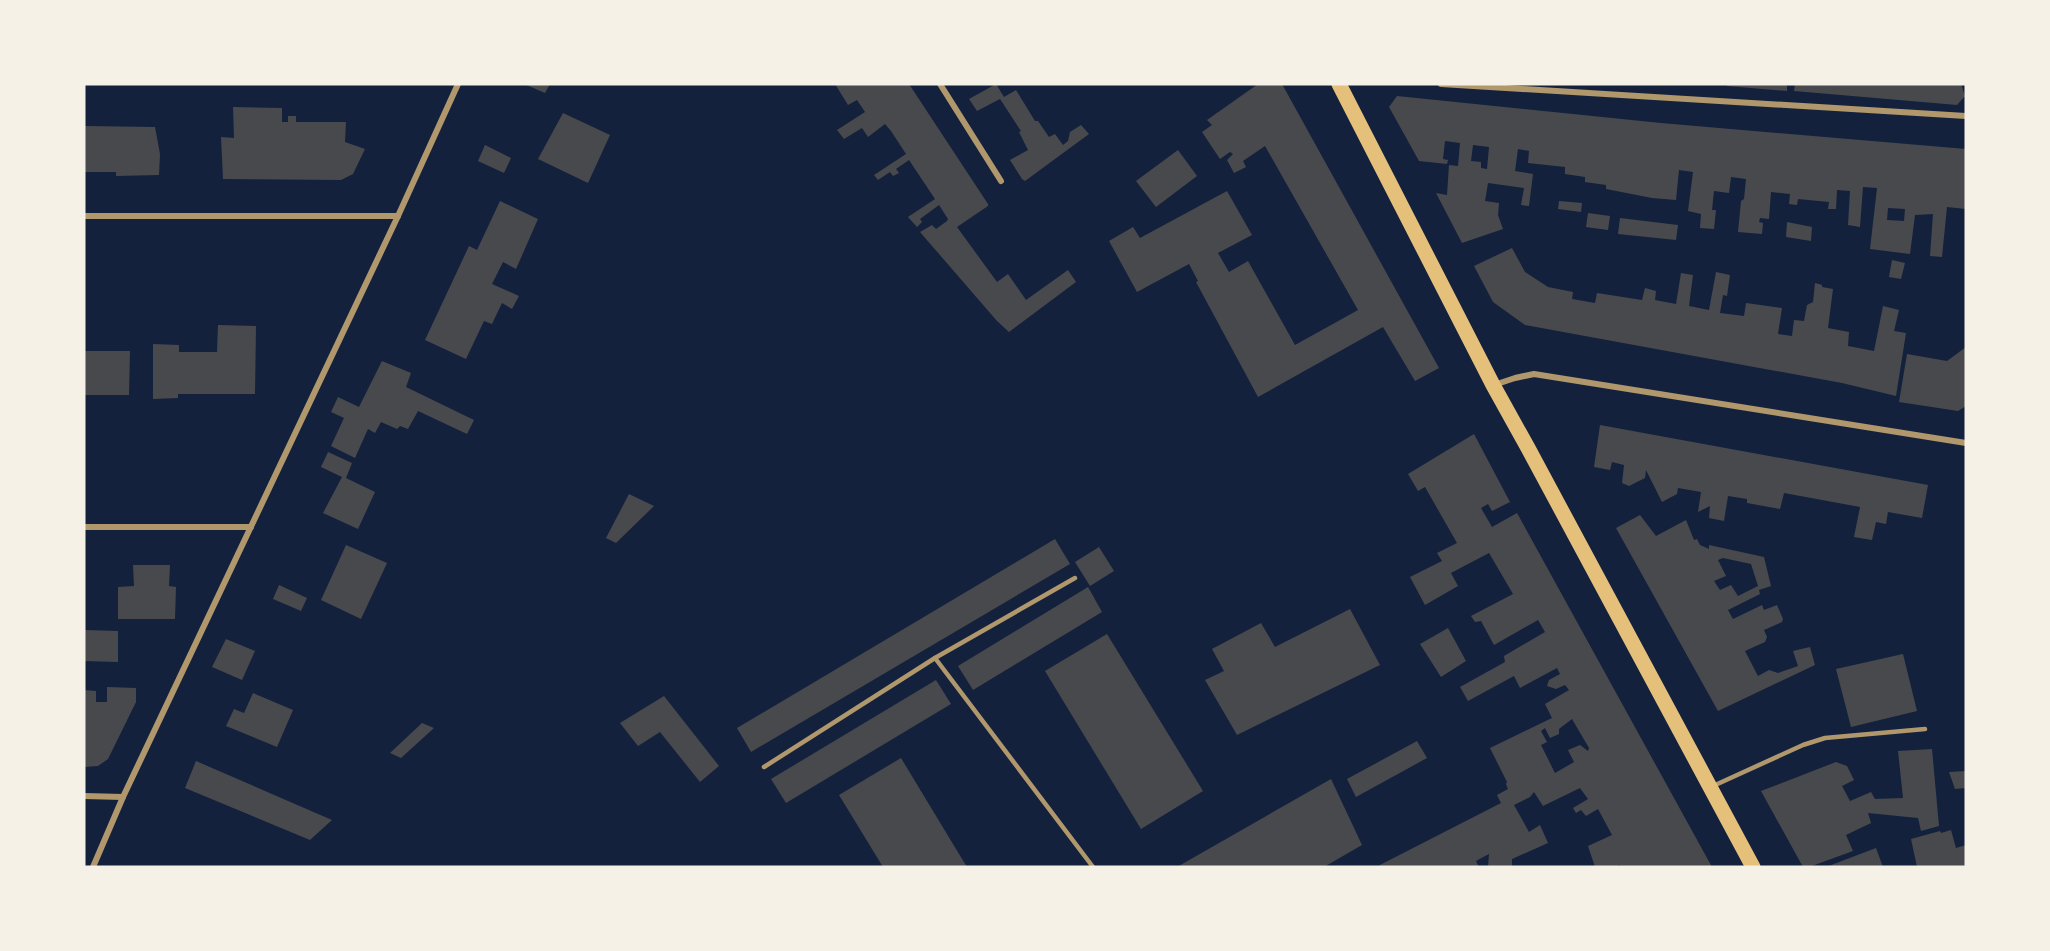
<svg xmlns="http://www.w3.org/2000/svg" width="2050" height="951" font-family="Ubuntu,sans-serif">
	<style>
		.building { fill: #48494c; fill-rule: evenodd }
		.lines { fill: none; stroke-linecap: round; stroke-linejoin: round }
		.service { stroke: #b1986c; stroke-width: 4.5 }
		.minor { stroke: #b1986c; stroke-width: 6 }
		.primary { stroke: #e5c07b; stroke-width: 15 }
	</style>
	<rect width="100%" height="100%" fill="#14213d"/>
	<!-- building -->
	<g class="building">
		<path d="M524,84H550L545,93Z"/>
		<path d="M835,84H909L988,204V206L957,227L997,282L1008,274L1026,300L1068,270L1076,282L1009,332L997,321L920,232L932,225L936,229L947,221L948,219L939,205L920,219L922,222L917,227L908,217L935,199L909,160L896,169L899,173L893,176L890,172L878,180L874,175L906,154L891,131L885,124L868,137L862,128L844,139L837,130L865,112L857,100L848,105Z"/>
		<path d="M996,84L1004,97L1016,90L1035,121H1038L1049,137L1055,134L1063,145L1068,141L1070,132L1081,125L1089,134L1025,181L1022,179L1010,160L1028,150L1019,132L1021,131L1000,99L977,111L969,99Z"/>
		<path d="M1258,84H1282L1439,368L1415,381L1383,327L1258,397L1196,282L1198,281L1189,264L1137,292L1109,241L1133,227L1140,238L1227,191L1252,235L1218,253L1229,272L1248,261L1295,345L1358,310L1265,146L1243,161L1246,167L1234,173L1227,160L1233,154L1230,152L1220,159L1202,132L1212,125L1207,120Z"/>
		<path d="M1727,84H1787V91L1727,86Z"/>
		<path d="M1795,84H1961L1965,96L1957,105L1794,91Z"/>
		<path d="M1397,96L1661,123L1966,149V209L1947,207L1942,257L1930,256L1933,214L1915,215L1910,254L1870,249L1877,188L1863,187L1860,227L1848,225L1850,191L1837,190L1836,209H1828L1829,202L1798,199L1797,205L1789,204L1790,194L1771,192L1769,219L1760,218L1759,222L1763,223L1762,234L1738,232L1741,201L1744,199L1746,179L1731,177L1729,193L1714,191L1712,210H1716L1714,229L1700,228L1701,214L1688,211L1693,172L1679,170L1676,200L1652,198L1606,189V185L1585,182V177L1565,174V167L1528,163L1529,151L1518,149L1515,171L1533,174L1529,206L1521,205L1524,188L1488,183L1485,201L1499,203L1498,215L1503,229L1462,243L1436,193L1447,195L1449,165L1458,166L1460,143L1445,141L1443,159L1448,160L1447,164L1419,161L1389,107ZM1473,145L1489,147L1487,169L1481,168V162L1471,161ZM1888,208L1905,209L1904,221L1887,220Z"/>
		<path d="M233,107L282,108V122H288V116H296V122H346L345,142L365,149L353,174L341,180L223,179L221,137L234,138Z"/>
		<path d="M563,113L610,135L588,183L538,159Z"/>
		<path d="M84,126L155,127L160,154L159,175L116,176V172H84Z"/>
		<path d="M485,145L511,158L504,173L478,161Z"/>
		<path d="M1178,150L1197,176L1156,207L1136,181Z"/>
		<path d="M500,201L538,219L516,269L503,262L492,284L519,296L512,309L502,303L492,324L484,321L466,359L425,340L469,246L477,250Z"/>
		<path d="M1559,201L1582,203L1581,212L1558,209Z"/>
		<path d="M1588,213L1610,216L1608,230L1586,227Z"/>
		<path d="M1620,218L1678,225L1676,240L1618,234Z"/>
		<path d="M1787,222L1812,227L1811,241L1786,237Z"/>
		<path d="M1512,248L1525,272L1548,287L1573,292L1572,299L1595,303L1597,293L1642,300L1645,288L1656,291L1655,300L1676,304L1681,273L1693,275L1689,306L1709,310L1716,272L1730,275L1727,296L1723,295L1720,313L1744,316L1746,303L1782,308L1778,334L1792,336L1794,320L1804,321L1807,305L1813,302L1815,283L1822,285V287L1833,289L1828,328L1849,332L1848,346L1874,351L1883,306L1899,310L1894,331L1906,333L1896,396L1842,383L1525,325L1493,302L1474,266Z"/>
		<path d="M1892,260L1905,263L1901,279L1889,277Z"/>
		<path d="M218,325L256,326L255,394H178V398L153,399V344L179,345V352H217Z"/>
		<path d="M1966,347V406L1958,411L1899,402L1907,354L1947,361Z"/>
		<path d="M84,351H130L129,395H84Z"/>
		<path d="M382,361L411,373L406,387L474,420L467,434L418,411L408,429L400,426L397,429L381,422L375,433L368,429L355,458L331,446L344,418L331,412L338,397L359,407Z"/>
		<path d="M1600,425L1928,485L1922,518L1888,512L1886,524L1876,522L1872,540L1854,537L1860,507L1784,493L1780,509L1747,503V499L1728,496L1724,521L1709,518L1710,506L1698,512L1701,492L1678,488L1677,494L1662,502L1646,470L1645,478L1629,486L1622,483L1624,465L1612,462L1610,470L1594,467Z"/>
		<path d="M1474,434L1510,502L1492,511L1488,504L1481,508L1492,527L1517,513L1712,867H1621L1620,865L1615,867H1595L1588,846L1612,835L1598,809L1586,816L1581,810L1576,813L1573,808L1588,799L1580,788L1543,806L1534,792L1530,797L1514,805L1529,832L1540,825L1548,843L1512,859V867H1488L1489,854L1476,861L1479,867H1376L1501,803L1497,795L1508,789L1506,784L1507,782L1490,748L1552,718L1545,704L1569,690L1565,685L1556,689L1547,686L1549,680L1560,674L1557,668L1520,688L1514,676L1468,701L1460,687L1505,662L1504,656L1545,632L1538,620L1494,645L1481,621L1475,622L1471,616L1513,594L1489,553L1451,573L1458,586L1425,605L1410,577L1442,561L1437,553L1457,543L1425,487L1418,491L1408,474ZM1572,719L1589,748L1588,751L1580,745L1568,750L1574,762L1555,773L1541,745L1547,742L1541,731L1545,728L1550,738L1559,734V729Z"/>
		<path d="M328,452L352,463L346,478L375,492L358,529L323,513L342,477L321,467Z"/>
		<path d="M629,494L654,506L616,543L606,538Z"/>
		<path d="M1640,515L1656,536L1686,520L1694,540L1697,539L1700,545L1709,549V545L1764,557L1771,586L1759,590L1760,594L1728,610L1733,619L1762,605L1764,610L1777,605L1783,619L1782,622L1764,630L1767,637L1765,642L1745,651L1758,676L1769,670L1778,673L1798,666L1793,651L1810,647L1815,665L1718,711L1616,528ZM1723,558L1751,564L1758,586L1738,596L1731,585L1720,590L1714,581L1726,576L1718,560Z"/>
		<path d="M1055,539L1070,564L751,752L737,728Z"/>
		<path d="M346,545L387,563L361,619L321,600Z"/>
		<path d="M1099,547L1114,571L1090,586L1075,562Z"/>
		<path d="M133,565H170L169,586L176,587L175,619H118V587L134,586Z"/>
		<path d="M279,585L307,598L301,611L273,599Z"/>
		<path d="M1088,587L1102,612L973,690L958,666Z"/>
		<path d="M1350,609L1380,665L1237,735L1205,680L1224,671L1212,649L1261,623L1275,647Z"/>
		<path d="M1448,628L1466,661L1441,677L1420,644Z"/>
		<path d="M84,630L118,631V662L84,661Z"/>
		<path d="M1107,634L1203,791L1141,829L1045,671Z"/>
		<path d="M226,639L255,651L242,680L212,667Z"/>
		<path d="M1903,654L1917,711L1851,727L1836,669Z"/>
		<path d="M936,680L951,704L786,803L771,779Z"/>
		<path d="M107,687L136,688V702L108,759L98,766L84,767V690L96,691V702H107Z"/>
		<path d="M253,693L293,710L277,747L226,726L234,709L244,713Z"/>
		<path d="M664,696L719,766L700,782L660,732L638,746L620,723Z"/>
		<path d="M422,723L434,728L401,758L390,753Z"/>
		<path d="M1417,741L1427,758L1356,797L1347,779Z"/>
		<path d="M1932,749L1939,826L1921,831L1918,818L1868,813L1871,823L1846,835L1853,851L1809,867H1803L1761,791L1836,762L1847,766L1854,780L1842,786L1850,801L1871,792L1875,799L1903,798L1898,751Z"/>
		<path d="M901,758L956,849L967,867H883L839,795Z"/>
		<path d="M196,761L332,820L310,840L185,788Z"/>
		<path d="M1966,771V788L1955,789L1949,772Z"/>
		<path d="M1331,779L1362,845L1324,867H1177Z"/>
		<path d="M1951,830L1956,848L1966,845V867H1917L1911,839L1940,831L1941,833Z"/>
		<path d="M1876,848L1883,867H1826Z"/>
	</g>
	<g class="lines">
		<!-- service -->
		<g class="service">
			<path d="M935,658L1093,867"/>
			<path d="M764,767L935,658L1075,578"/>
			<path d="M1713,786L1803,745L1825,738L1925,729"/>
		</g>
		<!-- minor -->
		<g class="minor">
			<path d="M940,84L1001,181"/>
			<path d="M1441,84L1966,116"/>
			<path d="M84,216H398"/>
			<path d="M1494,385L1515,378L1534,374L1966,443"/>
			<path d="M84,527H251"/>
			<path d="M84,796L123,797"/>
			<path d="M93,867L123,797L398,216L458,84"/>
		</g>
		<!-- primary -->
		<path class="primary" d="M1339,84L1493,385L1528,448L1753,867"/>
	</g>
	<!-- border -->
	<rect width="2050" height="951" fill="none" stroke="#f6f1e7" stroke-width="171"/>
</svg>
